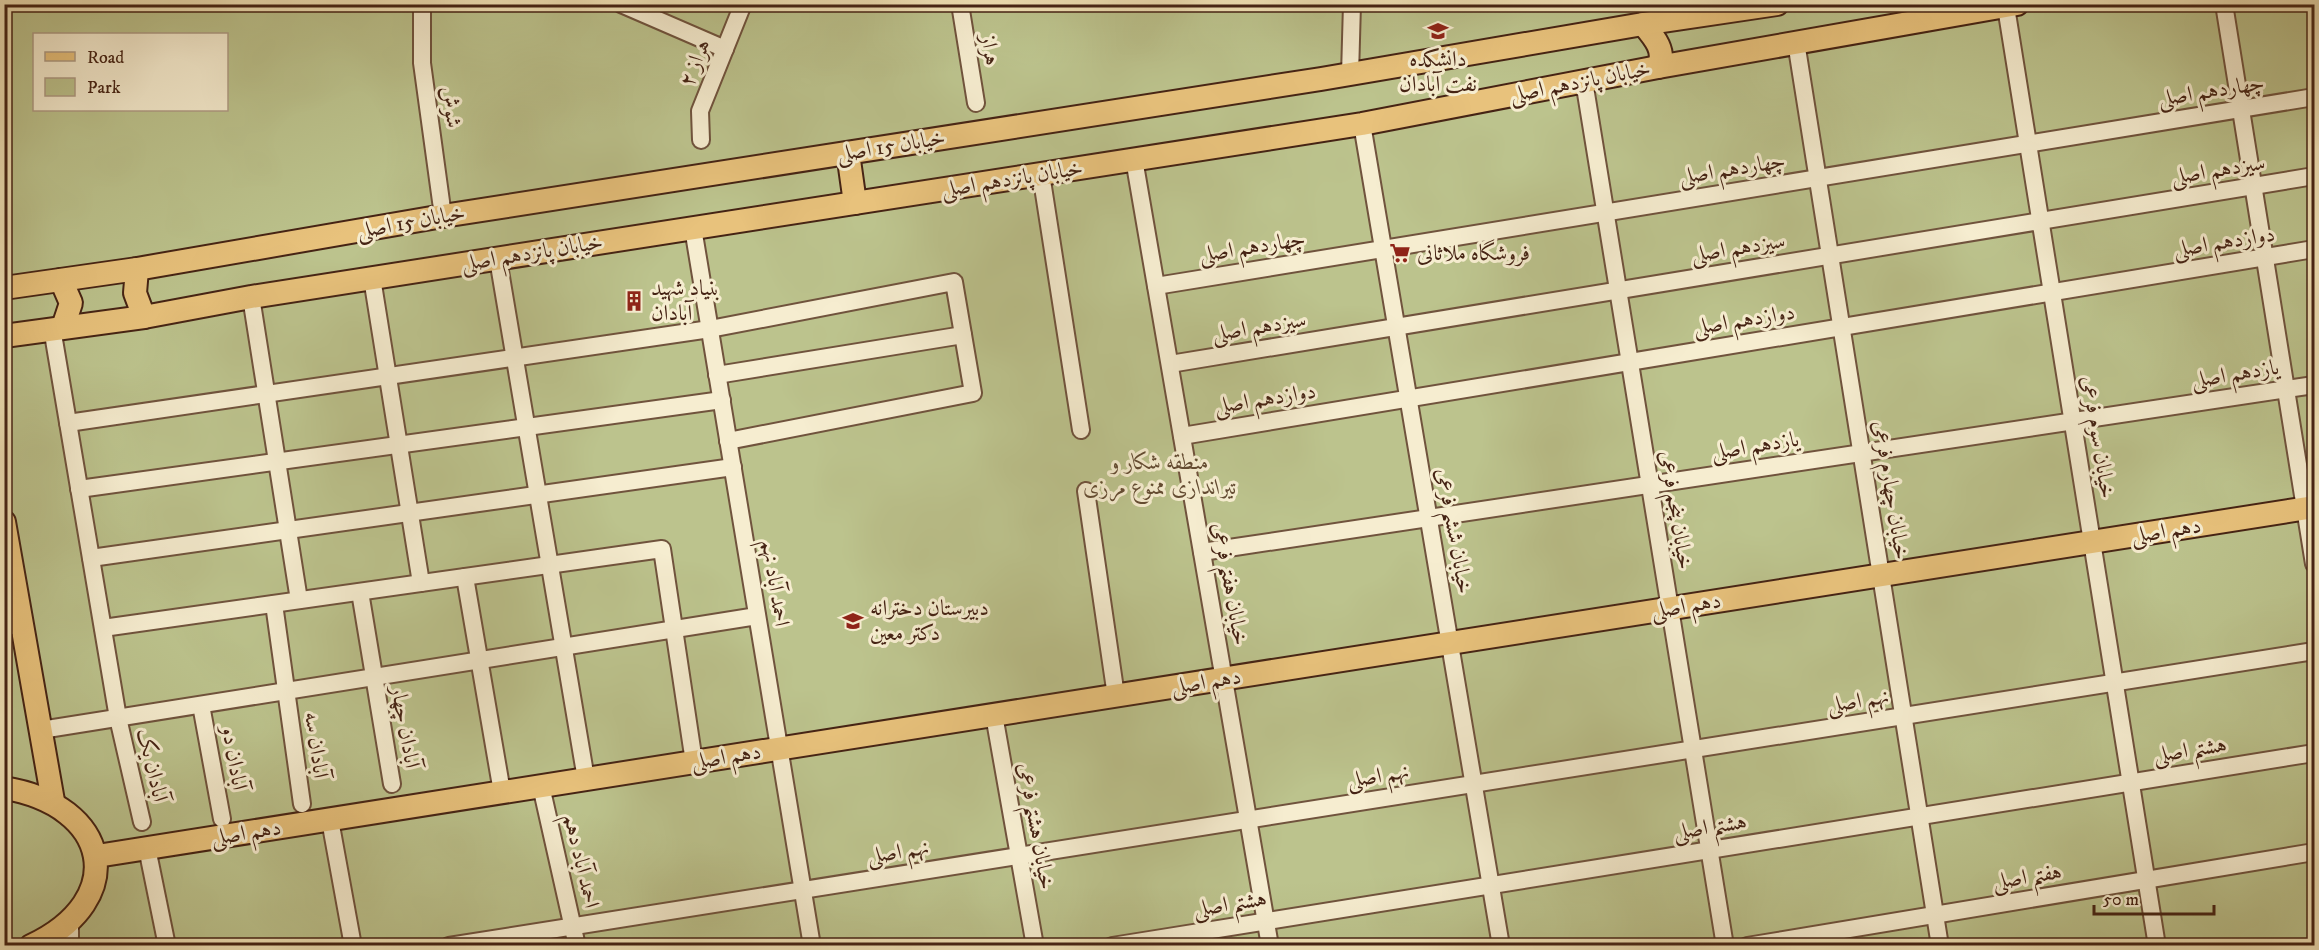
<svg xmlns="http://www.w3.org/2000/svg" width="2319" height="950" font-family="'IM FELL DW Pica',Amiri,serif">
	<style>
		.green { fill: #bcc38d; stroke: #807350; stroke-width: 1.5; fill-rule: evenodd }
		.lines { fill: none; stroke-linecap: round; stroke-linejoin: round }
		.minor-casing { stroke: #70533d; stroke-width: 20 }
		.major-casing { stroke: #452314; stroke-width: 26 }
		.minor { stroke: #f6edd0; stroke-width: 16 }
		.major { stroke: #e8c27c; stroke-width: 22 }
		.labels { text-anchor: middle; dominant-baseline: central; stroke-width: 6; stroke-linejoin: round; paint-order: stroke }
		.street-label { font-size: 22px; fill: #452314; stroke: #f6edd0 }
		.poi-label { font-size: 22px; fill: #452314; stroke: #f6edd0; text-anchor: start }
		.park-label { font-size: 22px; font-style: italic; fill: #634b32; stroke: #f6edd0 }
	</style>
	<rect width="100%" height="100%" fill="#f1e3b7"/>
	<filter id="stains"><feTurbulence type="fractalNoise" baseFrequency=".00333" numOctaves="4"/><feColorMatrix values="0 0 0 0 .2 0 0 0 0 .09 0 0 0 0 .02 0 0 0 .5 -.17"/></filter>
	<radialGradient id="worn" r=".72"><stop offset=".6" stop-color="#630" stop-opacity="0"/><stop offset="1" stop-color="#630" stop-opacity=".3"/></radialGradient>
	<!-- green -->
	<path class="green" d="M5,5H2314V945H5ZM34,34H226V110H34Z"/>
	<g class="lines">
		<!-- minor casing -->
		<g class="minor-casing">
			<g id="minor">
				<path d="M422,4V63L443,216"/>
				<path d="M621,4L725,49"/>
				<path d="M960,4L976,103"/>
				<path d="M2224,4L2314,564"/>
				<path d="M2006,7L2157,946"/>
				<path d="M1796,42L1940,946"/>
				<path d="M1350,75L1352,4"/>
				<path d="M1584,81L1725,946"/>
				<path d="M1362,124L1501,946"/>
				<path d="M701,140L700,111L743,4"/>
				<path d="M1134,159L1270,946"/>
				<path d="M1041,174L1081,430"/>
				<path d="M693,228L812,946"/>
				<path d="M498,259L586,779"/>
				<path d="M372,278L421,583"/>
				<path d="M1156,286L2314,97"/>
				<path d="M251,297L299,600"/>
				<path d="M52,328L118,718L142,822"/>
				<path d="M1170,364L2314,176"/>
				<path d="M717,375L963,335"/>
				<path d="M68,423L710,329L954,282L973,393L728,441"/>
				<path d="M1182,436L2314,249"/>
				<path d="M79,489L722,400"/>
				<path d="M1086,491L1116,696"/>
				<path d="M1202,552L2314,385"/>
				<path d="M91,558L733,467"/>
				<path d="M465,577L502,792"/>
				<path d="M360,592L392,784"/>
				<path d="M274,604L302,804"/>
				<path d="M4,627L23,624"/>
				<path d="M103,628L662,549L694,762"/>
				<path d="M201,705L222,819"/>
				<path d="M994,715L1035,946"/>
				<path d="M41,730L757,616"/>
				<path d="M541,786L577,946"/>
				<path d="M330,820L353,946"/>
				<path d="M147,848L167,946"/>
				<path d="M70,946V921"/>
				<path d="M449,946L2314,651"/>
				<path d="M1112,946L2314,753"/>
				<path d="M1747,946L2314,852"/>
			</g>
		</g>
		<!-- major casing -->
		<g class="major-casing">
			<g id="major">
				<path d="M1643,24C1653,36 1667,51 1658,67"/>
				<path d="M848,153L855,203"/>
				<path d="M137,269L135,293L144,317"/>
				<path d="M61,280L71,303L63,327"/>
				<path d="M4,288L137,269L443,216L1321,79L1643,24L1777,4"/>
				<path d="M4,336L144,317L251,297L1362,124L1658,67L2017,4"/>
				<path d="M4,522L53,801"/>
				<path d="M4,788C110,805 131,899 31,946"/>
				<path d="M97,856L2314,507"/>
			</g>
		</g>
		<!-- minor -->
		<use href="#minor" class="minor"/>
		<!-- major -->
		<use href="#major" class="major"/>
	</g>
	<!-- icons -->
	<defs>
		<g id="university-bare" transform="scale(1.62)"><path d="M0-5L7-2L0 1L-7-2ZM-4 1L0 2.5L4 1V4Q0 6-4 4Z" fill="#8f2418" stroke="#f6edd0" stroke-width="2.5" paint-order="stroke"/></g>
		<g id="supermarket-bare" transform="scale(1.62)"><path d="M-6-5.5h2.5l.6 2H6L4.5 2H-2.5L-4.4-4H-6ZM-1.5 3.2a1.3 1.3 0 1 0 .1 0ZM3 3.2a1.3 1.3 0 1 0 .1 0Z" fill="#8f2418" stroke="#f6edd0" stroke-width="2.5" paint-order="stroke"/></g>
		<g id="building-bare" transform="scale(1.62)"><path d="M-4-6H4V6H1V3H-1V6H-4ZM-2.5-4.3h1.7v1.8h-1.7ZM.8-4.3h1.7v1.8H.8ZM-2.5-1h1.7V.8h-1.7ZM.8-1h1.7V.8H.8Z" fill="#8f2418" stroke="#f6edd0" stroke-width="2.5" paint-order="stroke"/></g>
		<g id="school-bare" transform="scale(1.62)"><path d="M0-5L7-2L0 1L-7-2ZM-4 1L0 2.5L4 1V4Q0 6-4 4Z" fill="#8f2418" stroke="#f6edd0" stroke-width="2.5" paint-order="stroke"/></g>
	</defs>
	<g fill-rule="evenodd">
		<use href="#university-bare" x="1438" y="31"/>
		<use href="#supermarket-bare" x="1400" y="253"/>
		<use href="#building-bare" x="634" y="301"/>
		<use href="#school-bare" x="853" y="621"/>
	</g>
	<g class="labels">
		<!-- street labels -->
		<g class="street-label">
			<text transform="translate(990 50) rotate(81)">هراز</text>
			<text transform="translate(695 63) rotate(-68)">هراز ۲</text>
			<text transform="translate(1580 82) rotate(-11)">خیابان پانزدهم اصلی</text>
			<text transform="translate(2211 91) rotate(-9)">چهاردهم اصلی</text>
			<text transform="translate(451 107) rotate(82)">شوش</text>
			<text transform="translate(891 146) rotate(-9)">خیابان 15 اصلی</text>
			<text transform="translate(1732 169) rotate(-9)">چهاردهم اصلی</text>
			<text transform="translate(2218 170) rotate(-9)">سیزدهم اصلی</text>
			<text transform="translate(1012 179) rotate(-9)">خیابان پانزدهم اصلی</text>
			<text transform="translate(411 222) rotate(-10)">خیابان 15 اصلی</text>
			<text transform="translate(2224 242) rotate(-9)">دوازدهم اصلی</text>
			<text transform="translate(1252 247) rotate(-9)">چهاردهم اصلی</text>
			<text transform="translate(1738 248) rotate(-9)">سیزدهم اصلی</text>
			<text transform="translate(532 253) rotate(-9)">خیابان پانزدهم اصلی</text>
			<text transform="translate(1744 320) rotate(-9)">دوازدهم اصلی</text>
			<text transform="translate(1259 327) rotate(-9)">سیزدهم اصلی</text>
			<text transform="translate(2235 374) rotate(-9)">یازدهم اصلی</text>
			<text transform="translate(1265 399) rotate(-9)">دوازدهم اصلی</text>
			<text transform="translate(2098 437) rotate(81)">خیابان سوم فرعی</text>
			<text transform="translate(1755 446) rotate(-9)">یازدهم اصلی</text>
			<text transform="translate(1891 490) rotate(81)">خیابان چهارم فرعی</text>
			<text transform="translate(1676 510) rotate(81)">خیابان پنجم فرعی</text>
			<text transform="translate(1454 531) rotate(80)">خیابان ششم فرعی</text>
			<text transform="translate(2166 531) rotate(-9)">دهم اصلی</text>
			<text transform="translate(775 583) rotate(81)">احمد آباد نهم</text>
			<text transform="translate(1230 584) rotate(80)">خیابان هفتم فرعی</text>
			<text transform="translate(1686 606) rotate(-9)">دهم اصلی</text>
			<text transform="translate(1206 682) rotate(-9)">دهم اصلی</text>
			<text transform="translate(1858 701) rotate(-9)">نهم اصلی</text>
			<text transform="translate(405 727) rotate(80)">آبادان چهار</text>
			<text transform="translate(316 745) rotate(82)">آبادان سه</text>
			<text transform="translate(2190 750) rotate(-9)">هشتم اصلی</text>
			<text transform="translate(726 757) rotate(-9)">دهم اصلی</text>
			<text transform="translate(234 758) rotate(80)">آبادان دو</text>
			<text transform="translate(152 765) rotate(77)">آبادان یک</text>
			<text transform="translate(1378 776) rotate(-9)">نهم اصلی</text>
			<text transform="translate(1036 826) rotate(80)">خیابان هشتم فرعی</text>
			<text transform="translate(1710 827) rotate(-9)">هشتم اصلی</text>
			<text transform="translate(246 833) rotate(-9)">دهم اصلی</text>
			<text transform="translate(898 852) rotate(-9)">نهم اصلی</text>
			<text transform="translate(581 861) rotate(77)">احمد آباد دهم</text>
			<text transform="translate(2027 877) rotate(-9)">هفتم اصلی</text>
			<text transform="translate(1230 904) rotate(-9)">هشتم اصلی</text>
		</g>
		<!-- poi labels -->
		<g class="poi-label">
			<text x="1438" y="59" text-anchor="middle">دانشکده<tspan x="1438" dy="25">نفت آبادان</tspan></text>
			<text x="1417" y="253">فروشگاه ملاثانی</text>
			<text x="651" y="288">بنیاد شهید<tspan x="651" dy="25">آبادان</tspan></text>
			<text x="870" y="608">دبیرستان دخترانه<tspan x="870" dy="25">دکتر معین</tspan></text>
		</g>
		<!-- park labels -->
		<g class="park-label">
			<text x="1160" y="462">منطقه شکار و<tspan x="1160" dy="25">تیراندازی ممنوع مرزی</tspan></text>
		</g>
	</g>
	<!-- margin -->
	<rect width="2319" height="950" fill="none" stroke="#f1e3b7" stroke-width="24"/>
	<rect x="6" y="6" width="2307" height="938" fill="none" stroke="#452314" stroke-width="3"/>
	<rect x="12" y="12" width="2295" height="926" fill="none" stroke="#452314" stroke-width="1.5"/>
	<!-- legend -->
	<rect x="33" y="33" width="195" height="78" fill="#f6edd0" stroke="#af9c85" stroke-width="1.5"/>
	<rect x="45" y="52" width="30" height="9" fill="#e8c27c" stroke="#af9c85" stroke-width="1.5"/>
	<text x="87" y="63" font-size="18" fill="#452314">Road</text>
	<rect x="45" y="78" width="30" height="18" fill="#bcc38d" stroke="#af9c85" stroke-width="1.5"/>
	<text x="87" y="93" font-size="18" fill="#452314">Park</text>
	<!-- scale -->
	<path d="M2094 905v9h120v-9" fill="none" stroke="#452314" stroke-width="3"/>
	<text x="2103" y="905" font-size="18" fill="#452314" stroke="#f6edd0" stroke-width="4.5" paint-order="stroke">50 m</text>
	<rect width="100%" height="100%" filter="url(#stains)"/>
	<rect width="100%" height="100%" fill="url(#worn)"/>
</svg>
